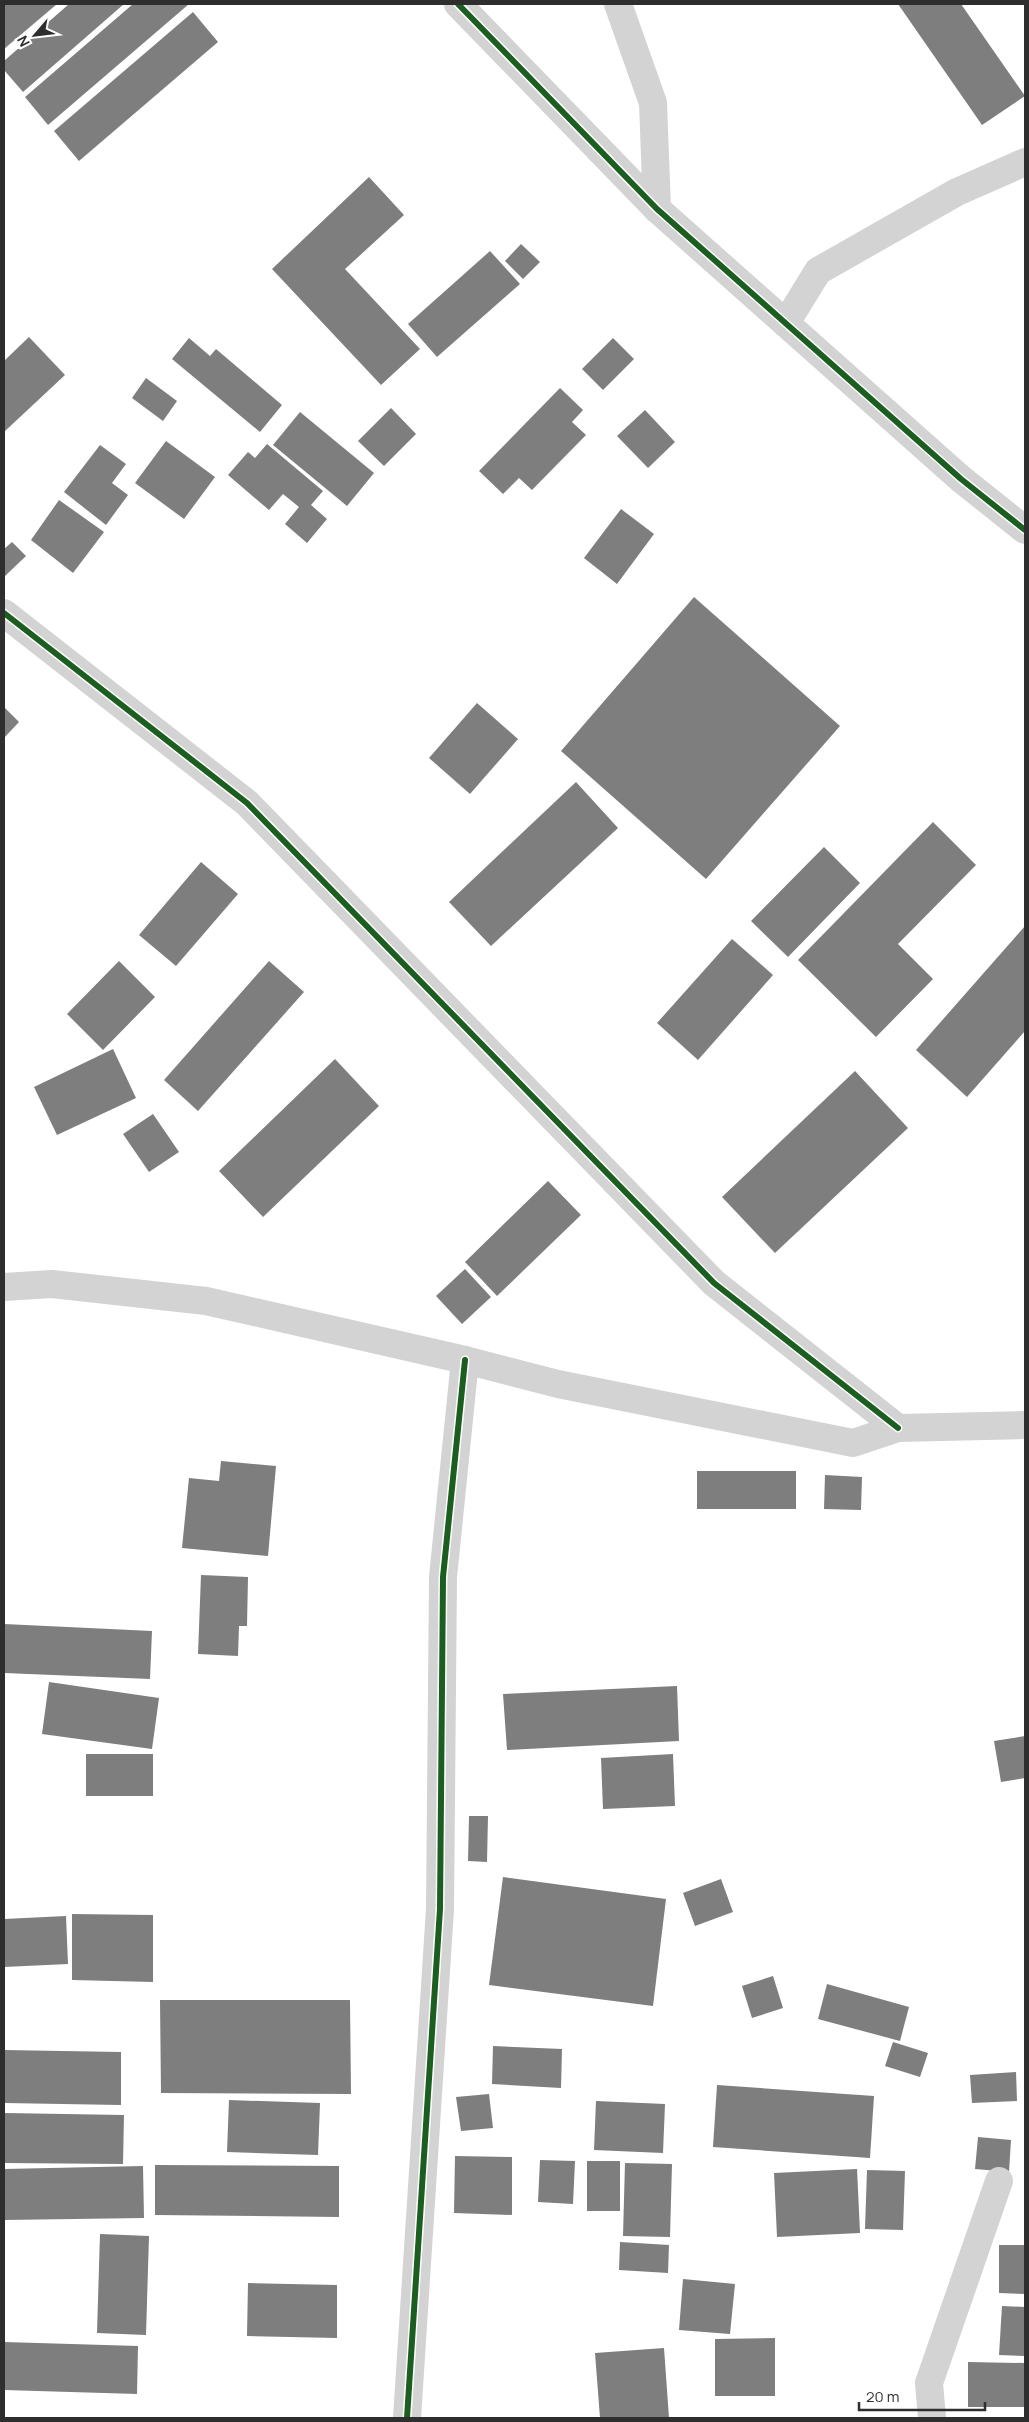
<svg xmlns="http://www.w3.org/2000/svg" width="1029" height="2422" font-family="Manrope,sans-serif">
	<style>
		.building { fill: #7e7e7e }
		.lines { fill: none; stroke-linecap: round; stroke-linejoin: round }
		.minor { stroke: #d3d3d3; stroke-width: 28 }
		.tertiary { stroke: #d3d3d3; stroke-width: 28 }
		.cycleway-casing { stroke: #fff; stroke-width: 9 }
		.cycleway { stroke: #1b5e20; stroke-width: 6 }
	</style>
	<rect width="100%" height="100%" fill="#fff"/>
	<!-- building -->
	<g class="building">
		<path d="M4,4H57L4,49Z"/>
		<path d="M69,4H124L23,92L4,70V61Z"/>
		<path d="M133,4H189L48,125L25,97Z"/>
		<path d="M898,4H961L1025,96L982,125Z"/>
		<path d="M193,12L218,42L79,161L54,131Z"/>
		<path d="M369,177L404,215L345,269L420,349L381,385L272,269Z"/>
		<path d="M521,244L540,262L523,279L505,261Z"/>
		<path d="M490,251L520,284L437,357L408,324Z"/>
		<path d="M29,337L65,375L4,432V361Z"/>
		<path d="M189,338L210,356L216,349L282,405L260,432L172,359Z"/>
		<path d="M613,338L634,359L603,390L582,369Z"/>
		<path d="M146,378L177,401L163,421L132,398Z"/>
		<path d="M560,388L583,410L572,422L586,435L532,490L519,478L503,494L479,471Z"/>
		<path d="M391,408L416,434L384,466L358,441Z"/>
		<path d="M645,410L675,442L648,468L617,436Z"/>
		<path d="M300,412L374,473L347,506L273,445Z"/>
		<path d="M166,441L215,477L184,519L135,483Z"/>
		<path d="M267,444L323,491L311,505L327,519L307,543L285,524L299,507L283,494L269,510L228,475L248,452L255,458Z"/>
		<path d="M100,445L126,464L112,483L128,495L106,525L64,492Z"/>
		<path d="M59,500L104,532L73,573L31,540Z"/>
		<path d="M621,509L654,534L617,584L584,558Z"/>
		<path d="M12,542L26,556L4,577V549Z"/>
		<path d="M694,597L840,726L706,879L561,751Z"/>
		<path d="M477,703L518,739L470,794L429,758Z"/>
		<path d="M4,707L19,722L4,738Z"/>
		<path d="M576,782L618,828L491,946L449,902Z"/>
		<path d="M933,822L976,865L898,944L933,979L876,1037L798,960Z"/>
		<path d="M824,847L860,883L788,957L751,921Z"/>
		<path d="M201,862L238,894L176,966L139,935Z"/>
		<path d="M1025,926V1031L967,1097L916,1050Z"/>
		<path d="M732,939L773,975L698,1060L657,1023Z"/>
		<path d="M119,961L155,997L103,1050L67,1014Z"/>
		<path d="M269,961L304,992L198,1111L164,1080Z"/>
		<path d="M113,1049L136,1098L57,1135L34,1087Z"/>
		<path d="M335,1059L379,1106L263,1217L219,1171Z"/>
		<path d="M855,1071L908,1128L775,1253L722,1197Z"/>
		<path d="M153,1114L179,1152L149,1172L123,1134Z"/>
		<path d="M548,1181L581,1215L497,1296L465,1262Z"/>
		<path d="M465,1269L491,1297L462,1324L436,1296Z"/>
		<path d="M221,1461L276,1466L268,1556L182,1548L189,1478L219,1481Z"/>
		<rect x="697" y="1471" width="99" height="38"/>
		<path d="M825,1475L862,1477L861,1510L824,1509Z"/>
		<path d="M201,1575L248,1577L247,1626H239L238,1656L198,1654Z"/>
		<path d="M4,1624L152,1631L150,1679L4,1673Z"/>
		<path d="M49,1682L159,1698L152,1749L42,1734Z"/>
		<path d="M677,1686L679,1741L507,1750L503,1694Z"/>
		<path d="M1025,1736V1778L1001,1782L994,1741Z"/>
		<rect x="86" y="1754" width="67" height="42"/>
		<path d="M673,1754L675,1806L603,1809L601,1758Z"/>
		<path d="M469,1816H488L487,1862L468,1861Z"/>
		<path d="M503,1877L666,1899L653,2006L489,1985Z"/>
		<path d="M721,1879L733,1912L695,1926L683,1893Z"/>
		<path d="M72,1914L153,1915V1982L72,1980Z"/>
		<path d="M66,1916L68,1964L4,1967V1919Z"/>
		<path d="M773,1976L783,2008L752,2018L742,1986Z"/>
		<path d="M827,1984L909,2007L900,2041L818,2019Z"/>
		<path d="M160,2000H350L351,2094L161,2093Z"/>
		<path d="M893,2042L928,2053L920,2077L885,2066Z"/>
		<path d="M493,2046L562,2049L561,2088L492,2084Z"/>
		<path d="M4,2050L121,2052V2105L4,2103Z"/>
		<path d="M1016,2072L1017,2101L972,2103L970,2075Z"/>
		<path d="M717,2085L874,2096L870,2158L713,2147Z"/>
		<path d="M489,2094L493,2128L461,2131L456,2097Z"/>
		<path d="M229,2100L320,2103L318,2155L227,2152Z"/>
		<path d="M596,2101L665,2104L663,2153L594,2150Z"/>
		<path d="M4,2113L124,2115L123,2164L4,2163Z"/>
		<path d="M978,2137L1011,2140L1009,2172L975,2169Z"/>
		<path d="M455,2156L512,2157V2215L454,2213Z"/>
		<path d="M540,2160L575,2161L573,2204L538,2202Z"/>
		<rect x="587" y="2161" width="33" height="50"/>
		<path d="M625,2163L672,2164L670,2237L623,2236Z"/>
		<path d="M155,2165L339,2166V2217L155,2215Z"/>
		<path d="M143,2166L144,2218L4,2220V2169Z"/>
		<path d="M857,2169L860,2233L777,2237L774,2173Z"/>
		<path d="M867,2170L905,2171L903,2230L865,2229Z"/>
		<path d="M100,2234L149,2236L146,2335L97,2333Z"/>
		<path d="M620,2242L669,2245L668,2273L619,2270Z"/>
		<path d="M999,2245H1025V2294L999,2293Z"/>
		<path d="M683,2279L735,2284L730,2334L679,2330Z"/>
		<path d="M248,2283L337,2285V2338L247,2336Z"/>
		<path d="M1002,2306L1025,2307V2356L999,2355Z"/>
		<path d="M775,2338V2396H715V2339Z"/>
		<path d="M4,2342L138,2346L137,2394L4,2390Z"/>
		<path d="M664,2348L669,2418H600L595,2353Z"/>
		<path d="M968,2362L1025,2363V2407H968Z"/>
	</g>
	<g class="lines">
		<!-- minor -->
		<g class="minor">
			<path d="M618,4L653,103L657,209"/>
			<path d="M786,323L818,271L957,192L1025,162"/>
			<path d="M4,613L247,803L714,1283L898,1428"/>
			<path d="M4,1287L52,1284L206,1301L465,1360L558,1384L853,1443L898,1428L1025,1425"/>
			<path d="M407,2418L440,1909L443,1577L465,1360"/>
			<path d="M932,2418L929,2383L999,2181"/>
		</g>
		<!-- tertiary -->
		<path class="tertiary" d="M458,4L657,209L961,479L1025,530"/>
		<!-- cycleway casing -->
		<g class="cycleway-casing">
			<g id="cycleway">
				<path d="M458,4L657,209L961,479L1025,530"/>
				<path d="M4,613L247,803L714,1283L898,1428"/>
				<path d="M407,2418L440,1909L443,1577L465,1360"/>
			</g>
		</g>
		<!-- cycleway -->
		<use href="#cycleway" class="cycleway"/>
	</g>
	<!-- border -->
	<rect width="1029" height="2422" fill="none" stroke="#2e2e2e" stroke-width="10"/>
	<!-- north arrow -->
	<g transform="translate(35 35) rotate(242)" stroke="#ffffff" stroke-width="4" paint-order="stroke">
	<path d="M0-4L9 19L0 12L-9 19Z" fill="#2e2e2e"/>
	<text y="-8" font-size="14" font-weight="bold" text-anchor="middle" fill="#2e2e2e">N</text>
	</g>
	<!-- scale -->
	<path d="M859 2402v8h126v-8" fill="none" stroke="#2e2e2e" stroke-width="2.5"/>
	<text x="866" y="2402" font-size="15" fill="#2e2e2e" stroke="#ffffff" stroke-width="4" paint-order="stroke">20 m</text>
</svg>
